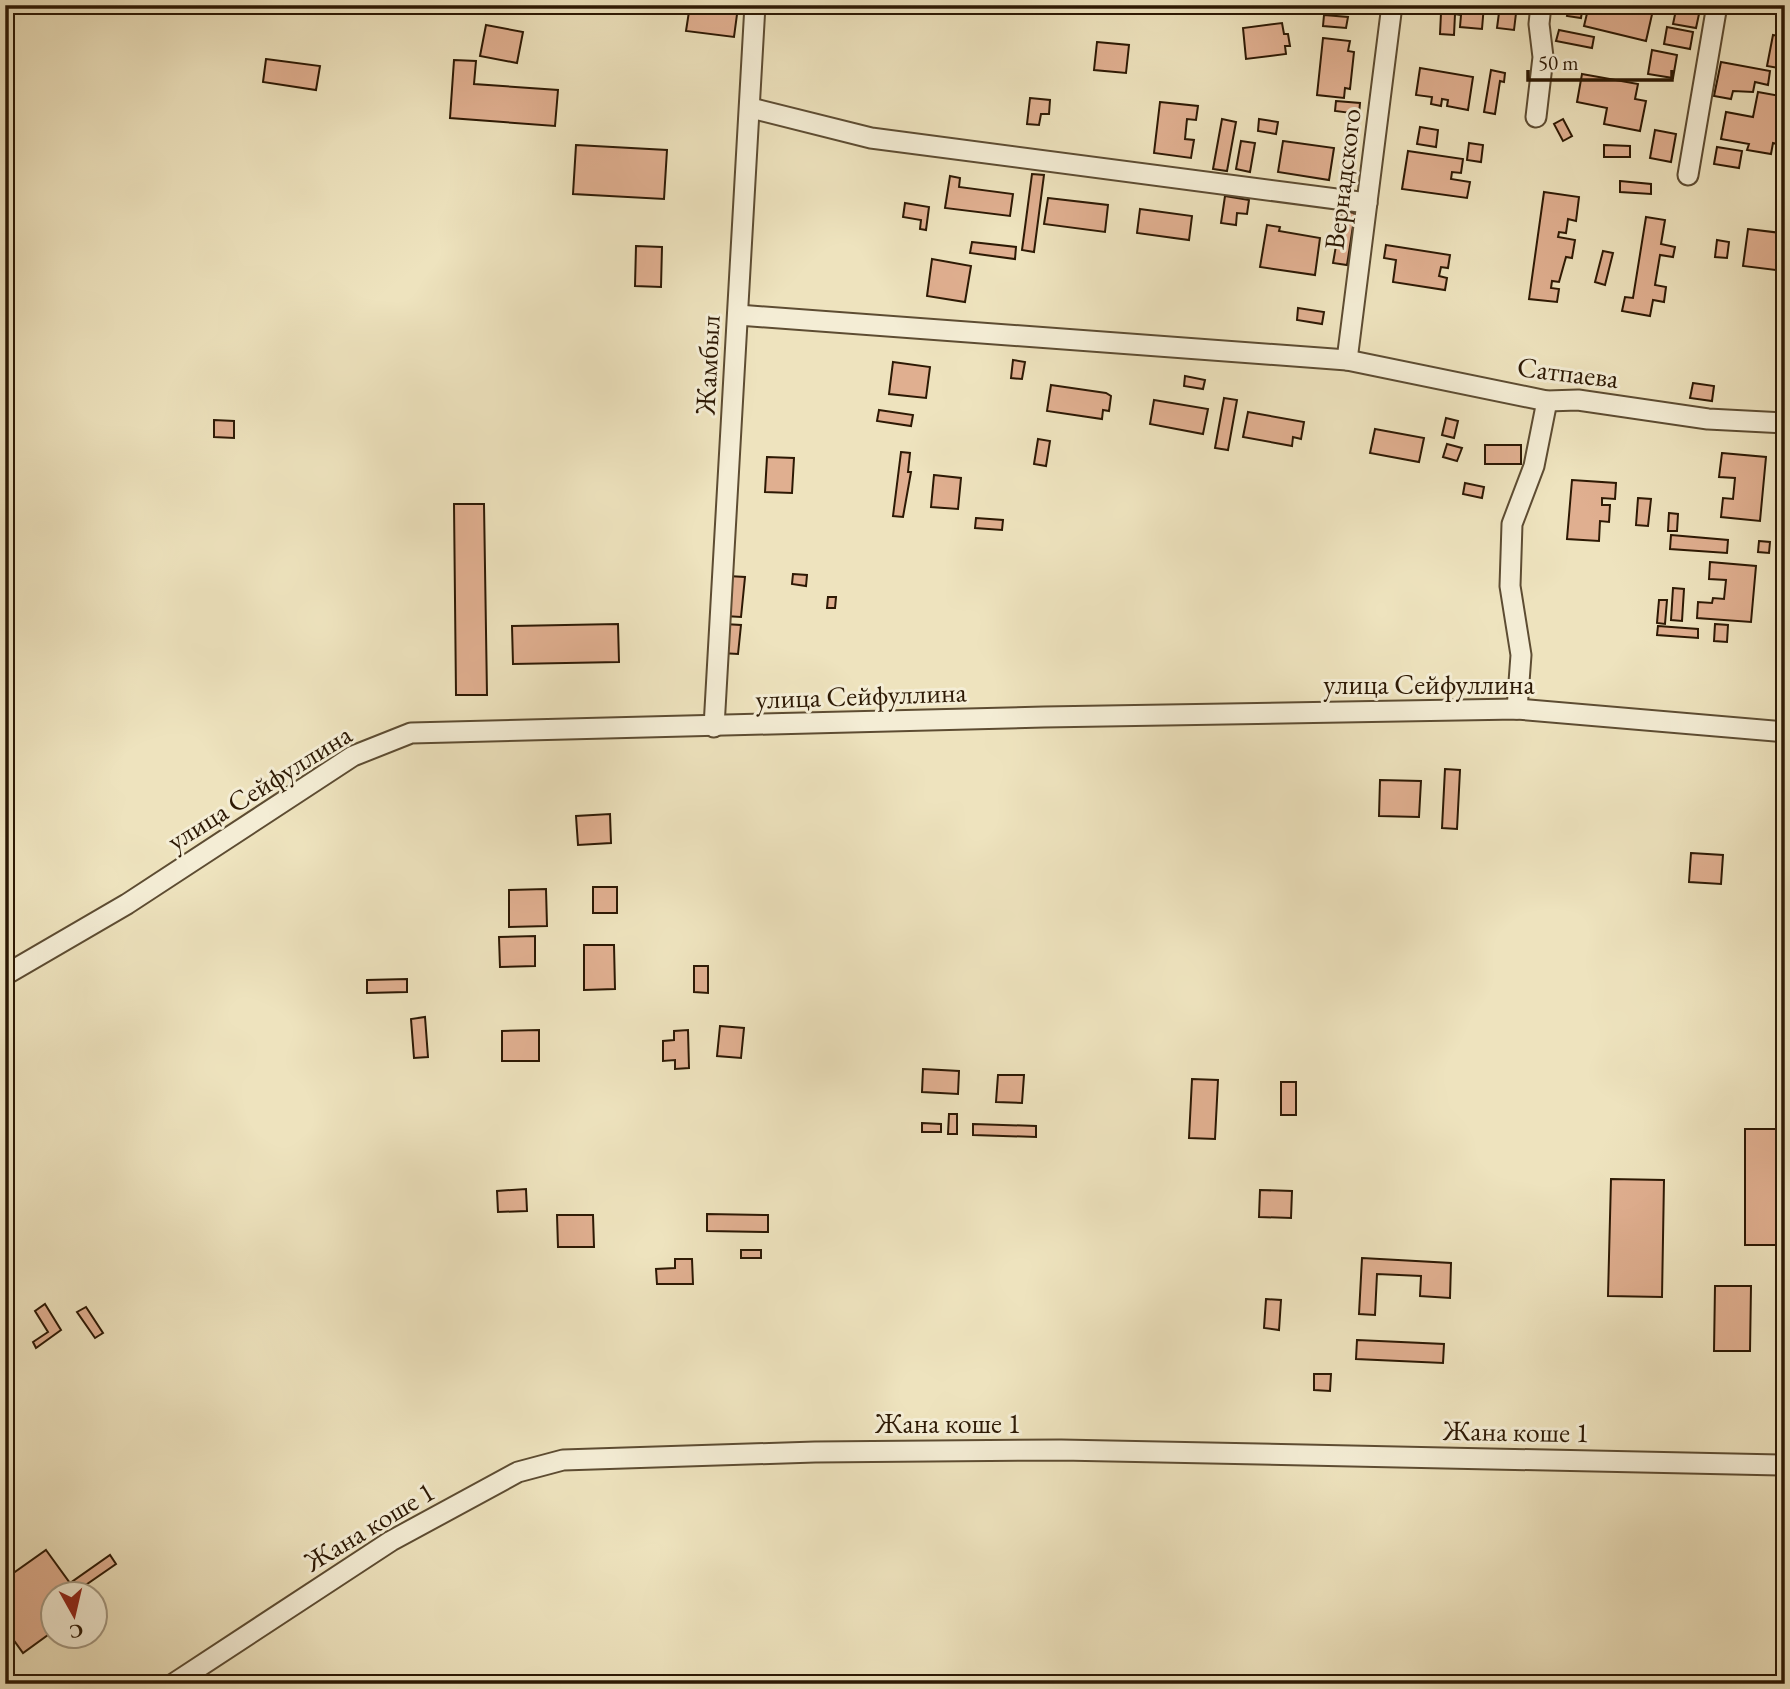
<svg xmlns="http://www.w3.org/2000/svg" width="1790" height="1689" font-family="'EB Garamond',serif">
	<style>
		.building { fill: #e0af90; stroke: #2d1904; stroke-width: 2 }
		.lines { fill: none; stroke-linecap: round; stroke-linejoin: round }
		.minor-casing { stroke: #5d4c32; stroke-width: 23 }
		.minor { stroke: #f4edd5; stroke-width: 19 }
		.labels { text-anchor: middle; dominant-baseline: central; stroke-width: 6; stroke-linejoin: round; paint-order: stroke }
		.street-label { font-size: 28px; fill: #2d1904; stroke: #f4edd5 }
	</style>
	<rect width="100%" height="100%" fill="#eee3be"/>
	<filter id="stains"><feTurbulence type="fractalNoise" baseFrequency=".00286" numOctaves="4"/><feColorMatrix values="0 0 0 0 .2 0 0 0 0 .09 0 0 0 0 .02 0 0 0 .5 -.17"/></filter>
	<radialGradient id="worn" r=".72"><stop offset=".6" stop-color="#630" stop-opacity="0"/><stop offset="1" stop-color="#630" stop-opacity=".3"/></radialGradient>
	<!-- building -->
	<g class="building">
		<path d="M690,5L738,7L734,37L686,31Z"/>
		<path d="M992,5H1018V11L992,9Z"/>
		<path d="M1430,5H1484L1482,29L1460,27L1461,15L1455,14L1454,35L1440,34L1441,13L1430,12Z"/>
		<path d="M1500,5H1517L1514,30L1497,28Z"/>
		<path d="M1569,5H1583L1581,18L1567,16Z"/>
		<path d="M1589,5H1633L1653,10L1646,41L1584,26Z"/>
		<path d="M1676,10L1699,14L1696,28L1673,24Z"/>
		<path d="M1324,15L1348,17L1346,28L1323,26Z"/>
		<path d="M1282,23L1284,34H1288L1290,46H1285L1286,54L1246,59L1243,28Z"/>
		<path d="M486,25L523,32L517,63L480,56Z"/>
		<path d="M1667,27L1693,32L1690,49L1664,44Z"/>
		<path d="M1559,30L1594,37L1592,48L1556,41Z"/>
		<path d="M1773,35L1785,37V69L1767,66Z"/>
		<path d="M1323,38L1350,41L1348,51L1354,52L1350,89L1345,88L1344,98L1317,95Z"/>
		<path d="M1097,42L1129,45L1126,73L1094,70Z"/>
		<path d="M1652,50L1677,55L1673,78L1648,74Z"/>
		<path d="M266,59L320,66L316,90L263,82Z"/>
		<path d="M454,60L476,61L474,84L558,90L555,126L450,118Z"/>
		<path d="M1721,62L1770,71L1768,85L1755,82L1753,92L1733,91L1731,99L1714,96Z"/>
		<path d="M1420,68L1473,77L1468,110L1447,106L1448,100L1442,99L1441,106L1431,104L1432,97L1416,95Z"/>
		<path d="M1491,70L1505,73L1504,82L1500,81L1495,114L1484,112Z"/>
		<path d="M1582,74L1638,84L1635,99L1646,101L1640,131L1604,124L1607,108L1577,102Z"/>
		<path d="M1758,92L1785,97V146L1773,143L1771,154L1747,150L1749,144L1721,139L1726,112L1753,117Z"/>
		<path d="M1030,98L1050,100L1049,114H1041L1039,125L1027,124Z"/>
		<path d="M1336,101L1360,103L1359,114L1335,111Z"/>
		<path d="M1160,102L1198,106L1196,120L1187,119L1185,139L1194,140L1191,158L1154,153Z"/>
		<path d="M1222,119L1236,122L1227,171L1213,169Z"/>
		<path d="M1259,119L1278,122L1276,134L1258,131Z"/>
		<path d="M1563,119L1572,136L1563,141L1554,124Z"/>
		<path d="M1420,127L1438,130L1436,147L1417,144Z"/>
		<path d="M1655,130L1676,134L1671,162L1650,158Z"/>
		<path d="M1241,141L1255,143L1250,172L1236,169Z"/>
		<path d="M1283,141L1334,148L1329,180L1278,172Z"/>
		<path d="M1469,143L1483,145L1481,162L1467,160Z"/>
		<path d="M576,145L667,150L664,199L573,194Z"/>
		<path d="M1604,145L1630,146V157H1604Z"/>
		<path d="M1717,147L1742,151L1739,168L1714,164Z"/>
		<path d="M1408,151L1463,159L1461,173L1452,172L1451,179L1470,182L1467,198L1402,189Z"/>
		<path d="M1032,174L1044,175L1034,252L1022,250Z"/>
		<path d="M950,176L960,178L959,187L1013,194L1010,216L945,208Z"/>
		<path d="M1620,181L1651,184V194L1620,192Z"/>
		<path d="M1544,192L1579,197L1576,221L1568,219L1566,233L1559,232L1558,237L1575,240L1572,258L1566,257L1559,282L1552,281L1551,288L1559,289L1557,302L1529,299Z"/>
		<path d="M1225,196L1249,200L1247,214L1237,213L1236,225L1221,223Z"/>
		<path d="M1048,198L1108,205L1105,232L1044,224Z"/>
		<path d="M905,203L929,207L926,230L920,229L921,220L903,217Z"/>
		<path d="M1140,209L1192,216L1189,240L1137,233Z"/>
		<path d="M1342,211L1355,213L1347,265L1333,263Z"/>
		<path d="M1646,217L1665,220L1661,244L1675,247L1673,257L1660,255L1655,285L1666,287L1664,302L1653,300L1650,316L1622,311L1625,297L1633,298Z"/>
		<path d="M1267,225L1280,227L1279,231L1320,238L1315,275L1260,267Z"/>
		<path d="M1748,229L1781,233L1779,251H1785V271L1743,266Z"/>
		<path d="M1717,240L1729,242L1727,258L1715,257Z"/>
		<path d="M972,242L1016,247L1015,259L970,253Z"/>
		<path d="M1386,245L1450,255L1448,268L1441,267L1439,276L1447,278L1445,290L1393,282L1396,260L1384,258Z"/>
		<path d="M636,246L662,247L661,287L635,286Z"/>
		<path d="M1603,251L1613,253L1605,285L1595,282Z"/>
		<path d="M932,259L971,266L965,302L927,296Z"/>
		<path d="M1298,308L1324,312L1322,324L1297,320Z"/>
		<path d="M1013,360L1025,362L1022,379L1011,378Z"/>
		<path d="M893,362L930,367L926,398L889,394Z"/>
		<path d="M1185,376L1205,380L1203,389L1184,386Z"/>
		<path d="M1693,383L1714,386L1712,401L1690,398Z"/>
		<path d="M1051,385L1106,393L1111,396L1109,411L1103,410L1102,419L1047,411Z"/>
		<path d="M1224,398L1237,400L1228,450L1215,448Z"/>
		<path d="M1154,400L1208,409L1203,434L1150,424Z"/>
		<path d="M879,410L913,415L911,426L877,421Z"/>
		<path d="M1248,412L1304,422L1301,439L1293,437L1292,446L1243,437Z"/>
		<path d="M1446,418L1458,421L1454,438L1442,435Z"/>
		<path d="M214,420L234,421V438L214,437Z"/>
		<path d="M1375,429L1424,438L1419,462L1370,453Z"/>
		<path d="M1038,439L1050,441L1046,466L1034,464Z"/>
		<path d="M1447,444L1462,448L1457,461L1443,457Z"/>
		<rect x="1485" y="445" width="36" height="19"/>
		<path d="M901,452L910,453L908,472H911L903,517L893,516Z"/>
		<path d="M1722,453L1766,457L1760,521L1721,517L1723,498L1733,499L1735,478L1719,477Z"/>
		<path d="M767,457L794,458L792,493L765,492Z"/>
		<path d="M934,475L961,478L958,509L931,507Z"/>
		<path d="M1572,480L1616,483L1615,499L1602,498V505H1610L1609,522L1600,521L1599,541L1567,539Z"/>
		<path d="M1465,483L1484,487L1482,498L1463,494Z"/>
		<path d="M1638,498L1651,499L1648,526L1636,525Z"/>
		<path d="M454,504H484L487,695H456Z"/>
		<path d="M1669,513L1678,514L1677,531H1668Z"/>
		<path d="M976,518L1003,520L1002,530L975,528Z"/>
		<path d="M1671,535L1728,540L1727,553L1670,549Z"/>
		<path d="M1759,541L1770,542L1769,553L1758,552Z"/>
		<path d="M1710,562L1756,566L1751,622L1697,618L1698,602L1712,603L1713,598L1724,599L1726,580L1709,579Z"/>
		<path d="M793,574L807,575L806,586L792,584Z"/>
		<path d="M728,576L745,577L741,617L725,616Z"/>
		<path d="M1673,588L1684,589L1682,621L1671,620Z"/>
		<path d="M828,597H836L835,608H827Z"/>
		<path d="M1659,600H1667L1665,624L1657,623Z"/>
		<path d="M1781,603H1785V633H1779Z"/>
		<path d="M618,624L619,662L513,664L512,626Z"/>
		<path d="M724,624L741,625L738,654L721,653Z"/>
		<path d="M1715,624L1728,625L1727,642L1714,641Z"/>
		<path d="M1658,626L1698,629V638L1657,635Z"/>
		<path d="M1445,769L1460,770L1457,829L1442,828Z"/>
		<path d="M1380,780L1421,781L1419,817L1379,816Z"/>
		<path d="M610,814L611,843L578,845L576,816Z"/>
		<path d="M1691,853L1723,855L1721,884L1689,882Z"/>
		<rect x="593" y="887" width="24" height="26"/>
		<path d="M546,889L547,926L509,927V890Z"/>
		<path d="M535,936V966L500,967L499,937Z"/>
		<path d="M584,945H614L615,989L584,990Z"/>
		<path d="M694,966H708V993L694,992Z"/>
		<path d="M407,979V992L367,993V980Z"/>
		<path d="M425,1017L428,1057L414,1058L411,1019Z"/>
		<path d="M720,1026L744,1028L741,1058L717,1056Z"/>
		<path d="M539,1030V1061H502V1031Z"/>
		<path d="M688,1030L689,1068L675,1069V1060L663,1061V1041L674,1040V1031Z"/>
		<path d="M923,1069L959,1071L958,1094L922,1092Z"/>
		<path d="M998,1075H1024L1022,1103L996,1102Z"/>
		<path d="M1192,1079L1218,1080L1215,1139L1189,1138Z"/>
		<rect x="1281" y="1082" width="15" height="33"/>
		<path d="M949,1114H957V1134H948Z"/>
		<path d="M922,1123L941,1124V1132H922Z"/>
		<path d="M973,1124L1036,1126V1137L973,1135Z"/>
		<rect x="1745" y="1129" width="33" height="116"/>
		<path d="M1611,1179L1664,1180L1662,1297L1608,1296Z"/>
		<path d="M526,1189L527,1211L498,1212L497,1191Z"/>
		<path d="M1260,1190L1292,1191L1291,1218L1259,1217Z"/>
		<path d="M707,1214L768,1215V1232L707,1231Z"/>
		<path d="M557,1215H593L594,1247H558Z"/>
		<rect x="741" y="1250" width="20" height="8"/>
		<path d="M1362,1258L1451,1263L1450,1298L1420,1296L1421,1276L1377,1274L1375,1315L1359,1314Z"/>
		<path d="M675,1259H692L693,1284H657L656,1269L675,1268Z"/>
		<path d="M1715,1286H1751L1750,1351H1714Z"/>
		<path d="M1266,1299L1281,1300L1279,1330L1264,1328Z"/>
		<path d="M45,1304L61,1330L36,1348L33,1342L48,1332L35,1311Z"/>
		<path d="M86,1307L103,1333L95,1338L77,1312Z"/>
		<path d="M1357,1340L1444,1344L1443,1363L1356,1359Z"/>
		<path d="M1314,1374H1331L1330,1391L1314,1390Z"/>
		<path d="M46,1550L70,1583L110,1555L116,1564L80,1589L84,1594H52V1632L23,1653L5,1628V1579Z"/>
	</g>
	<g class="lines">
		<!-- minor casing -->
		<g class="minor-casing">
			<g id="minor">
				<path d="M751,108L871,138L1367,203"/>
				<path d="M1536,117L1543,57L1539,24L1541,5"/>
				<path d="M1688,175L1717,5"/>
				<path d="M738,315L1347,360L1547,401L1578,400L1708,419L1785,423"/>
				<path d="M1347,360L1392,5"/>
				<path d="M1517,709L1521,655L1510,586L1512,524L1534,466L1547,401"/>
				<path d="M714,727L755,5"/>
				<path d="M5,975L127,904L353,756L411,733L1044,717L1517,709L1785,732"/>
				<path d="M173,1684L391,1541L518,1472L563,1460L815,1452L1061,1450L1785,1465"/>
			</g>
		</g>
		<!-- minor -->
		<use href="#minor" class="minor"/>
	</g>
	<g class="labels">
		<!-- street labels -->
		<g class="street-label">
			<text transform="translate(1342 179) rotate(-83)">Вернадского</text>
			<text transform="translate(707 365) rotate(-87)">Жамбыл</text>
			<text transform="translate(1568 372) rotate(7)">Сатпаева</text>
			<text x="1429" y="684">улица Сейфуллина</text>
			<text transform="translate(861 695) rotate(-2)">улица Сейфуллина</text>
			<text transform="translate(259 787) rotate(-32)">улица Сейфуллина</text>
			<text x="948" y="1423">Жана коше 1</text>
			<text transform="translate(1516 1431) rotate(1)">Жана коше 1</text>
			<text transform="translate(369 1526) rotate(-31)">Жана коше 1</text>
		</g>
	</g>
	<!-- margin -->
	<rect width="1790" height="1689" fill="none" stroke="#eee3be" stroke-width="28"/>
	<rect x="7" y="7" width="1776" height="1675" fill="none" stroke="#2d1904" stroke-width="3.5"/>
	<rect x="14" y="14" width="1762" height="1661" fill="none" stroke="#2d1904" stroke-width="2"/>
	<!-- north arrow -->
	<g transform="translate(74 1615) rotate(172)"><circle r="33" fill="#f4edd5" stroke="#a49881" stroke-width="2"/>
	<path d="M0-5L12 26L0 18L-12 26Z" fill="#8f2418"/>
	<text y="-10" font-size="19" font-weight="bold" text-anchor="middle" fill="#2d1904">С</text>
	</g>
	<!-- scale -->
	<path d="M1528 70v10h144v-10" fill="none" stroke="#2d1904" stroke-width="3.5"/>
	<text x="1538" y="70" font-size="21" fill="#2d1904" stroke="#f4edd5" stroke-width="5" paint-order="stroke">50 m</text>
	<rect width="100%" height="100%" filter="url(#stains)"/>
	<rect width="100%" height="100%" fill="url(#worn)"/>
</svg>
